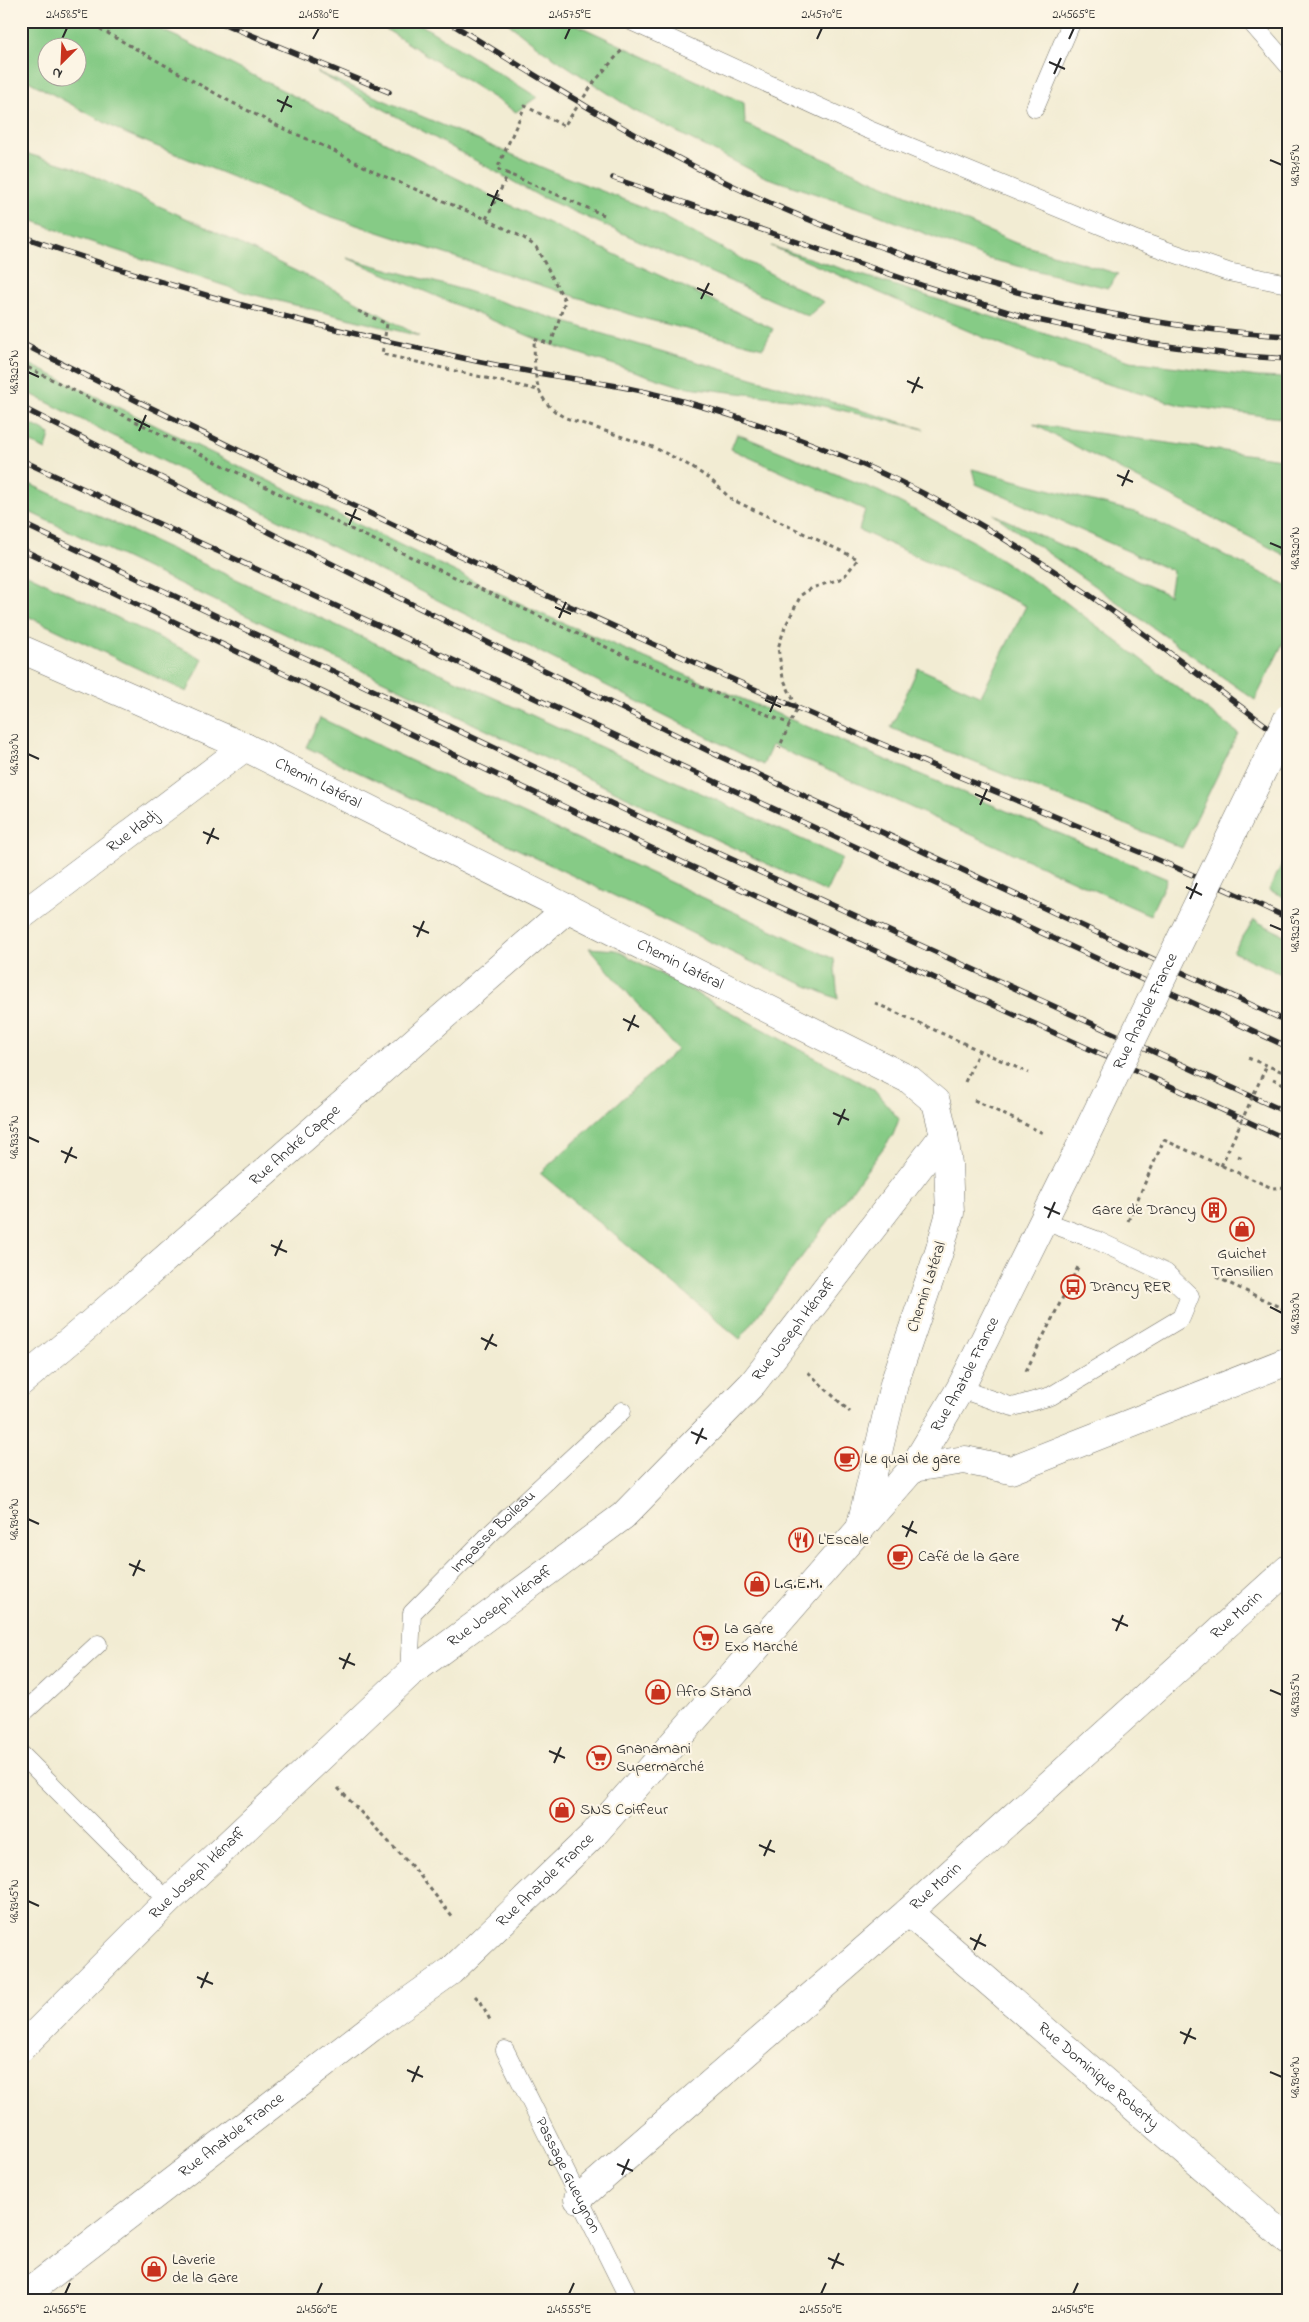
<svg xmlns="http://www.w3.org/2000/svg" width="1309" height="2322" font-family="'Indie Flower',sans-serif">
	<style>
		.green { fill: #86cb86; stroke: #587b58; fill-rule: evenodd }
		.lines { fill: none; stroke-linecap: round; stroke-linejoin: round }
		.lane-casing { stroke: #716f66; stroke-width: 19 }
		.street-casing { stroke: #716f66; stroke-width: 29 }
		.secondary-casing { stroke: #716f66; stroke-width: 29 }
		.path { stroke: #716f66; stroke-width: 3; stroke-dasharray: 4 4; stroke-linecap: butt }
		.lane { stroke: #fff; stroke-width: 18 }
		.street { stroke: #fff; stroke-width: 28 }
		.secondary { stroke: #fff; stroke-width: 28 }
		.rail-casing { stroke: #2b2b2b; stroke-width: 5.5 }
		.rail { stroke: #fcf5e5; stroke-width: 4; stroke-dasharray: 11; stroke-linecap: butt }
		.secondary-bridge-casing { stroke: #716f66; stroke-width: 29; stroke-linecap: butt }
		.path-bridge { stroke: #716f66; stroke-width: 3; stroke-dasharray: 4 4; stroke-linecap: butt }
		.secondary-bridge { stroke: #fff; stroke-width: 28 }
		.ticks { fill: none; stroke: #2b2b2b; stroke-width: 2 }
		.labels { text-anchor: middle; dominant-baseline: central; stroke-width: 4.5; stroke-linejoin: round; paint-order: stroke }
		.street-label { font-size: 16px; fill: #2b2b2b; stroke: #fcf5e5 }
		.poi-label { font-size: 16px; fill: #2b2b2b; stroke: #fcf5e5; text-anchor: start }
		.neatline { fill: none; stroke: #2b2b2b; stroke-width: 2 }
		.ticks-label { font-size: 12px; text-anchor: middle; fill: #2b2b2b }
	</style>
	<rect width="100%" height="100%" fill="#fcf5e5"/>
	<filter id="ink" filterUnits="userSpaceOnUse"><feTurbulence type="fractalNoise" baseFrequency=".02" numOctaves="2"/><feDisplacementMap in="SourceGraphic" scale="10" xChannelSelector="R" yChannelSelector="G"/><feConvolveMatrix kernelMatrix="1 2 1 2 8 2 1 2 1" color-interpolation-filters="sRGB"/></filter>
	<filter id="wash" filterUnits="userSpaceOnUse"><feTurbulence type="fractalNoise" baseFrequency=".0096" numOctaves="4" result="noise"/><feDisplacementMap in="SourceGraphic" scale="20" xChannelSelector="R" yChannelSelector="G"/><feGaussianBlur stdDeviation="1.12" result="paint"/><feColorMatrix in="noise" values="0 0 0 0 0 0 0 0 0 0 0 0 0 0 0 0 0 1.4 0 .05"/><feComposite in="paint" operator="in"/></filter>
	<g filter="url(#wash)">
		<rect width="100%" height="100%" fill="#f2ecd3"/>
		<!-- green -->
		<g class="green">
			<path d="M21,21H142L179,38L504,202L773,329L763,348L638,317L326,215L124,133L21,77ZM48,48H78V78H48Z"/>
			<path d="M373,21H415L537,97L516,112Z"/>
			<path d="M505,21H569L744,103L745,124L1013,242L1118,274L1108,288L989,259L871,212L765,177L632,109L541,49Z"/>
			<path d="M317,72L558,174L646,208L824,302L808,316L539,196Z"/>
			<path d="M21,152L73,167L199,224L341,293L419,336L247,293L76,237L21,216Z"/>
			<path d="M771,246L1130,361L1258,377L1288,378V419L1180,405L1059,370Z"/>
			<path d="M347,258L467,291L603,334L924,429L797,400L680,386L543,342Z"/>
			<path d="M21,360L544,615L1167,879L1150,915L772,745L763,765L21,389Z"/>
			<path d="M21,419L50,434L46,450L21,438Z"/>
			<path d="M1033,424L1288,460V557Z"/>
			<path d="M737,434L878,491L973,541L1060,598L1238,733L1182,848L891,728L918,668L981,696L1026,606L859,530L865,510L731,449Z"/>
			<path d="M972,469L1138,513L1288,586V633L1255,700L993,514L1169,595L1173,571L976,484Z"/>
			<path d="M21,480L842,858L826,892L21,508Z"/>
			<path d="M21,571L203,659L187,692L21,613Z"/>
			<path d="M320,718L834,959L838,999L760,966L306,747Z"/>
			<path d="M1288,852V899L1269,890Z"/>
			<path d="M1254,920L1288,937V977L1233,952Z"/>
			<path d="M589,948L616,950L873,1089L899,1119L893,1135L740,1339L540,1173L677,1050Z"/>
		</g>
	</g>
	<g filter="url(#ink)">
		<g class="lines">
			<!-- lane casing -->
			<g class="lane-casing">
				<g id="lane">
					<path d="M631,21L867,129L1136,240L1228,272L1288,284"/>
					<path d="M1250,21L1288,65"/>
					<path d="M1035,108L1072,21"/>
					<path d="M960,1389L1013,1407L1051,1396L1181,1318L1190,1296L1166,1273L1096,1240L1044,1221"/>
					<path id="s1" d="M409,1674L412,1613L492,1532L622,1411"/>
					<path d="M21,1715L98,1644"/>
					<path d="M21,1754L168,1901"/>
					<path id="s2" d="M505,2050L630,2301"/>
				</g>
			</g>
			<!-- street casing -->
			<g class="street-casing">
				<g id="street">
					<path id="s3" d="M21,649L245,747L910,1080L936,1102L944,1135L948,1164L950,1213L939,1252L894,1384L860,1529"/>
					<path id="s4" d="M21,916L245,747"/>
					<path id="s5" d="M21,1382L90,1324L568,908"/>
					<path d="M913,1468L965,1460L1011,1470L1288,1361"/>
					<path id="s6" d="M908,1912L1288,2240"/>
					<path id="s7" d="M21,2048L168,1901L409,1674L623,1516L753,1383L944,1135"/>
					<path id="s8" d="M578,2199L908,1912L1288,1569"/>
				</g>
			</g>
			<!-- secondary casing -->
			<g class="secondary-casing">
				<g id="secondary">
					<path id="s9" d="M21,2298L371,2028L451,1971L594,1834L913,1468L960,1389L1083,1141"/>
				</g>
			</g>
			<!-- path -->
			<g class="path">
				<path d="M86,21L229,101L282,128L328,148L379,174L486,219L524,238L536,247L565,301L551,344L534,339C535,373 532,401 566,418L653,447L685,463L710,479L731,499L858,559L843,578L812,588L801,595L785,627L778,648L783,678L797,708L779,748"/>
				<path d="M604,215L497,169L525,106L564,126L595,81L622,50"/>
				<path d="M486,219L509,173"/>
				<path d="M358,311L387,324L382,354L538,390"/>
				<path d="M21,364L344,526L619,653L790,724"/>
				<path d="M875,1003L1029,1073"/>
				<path d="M1248,1058L1288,1074"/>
				<path d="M1273,1079L1288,1086"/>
				<path d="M965,1082L979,1051"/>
				<path d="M974,1100L1043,1133"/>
				<path d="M1238,1156L1245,1159"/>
				<path d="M1128,1221L1164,1140L1272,1188L1288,1187"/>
				<path d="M1216,1277L1288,1311"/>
				<path d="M1026,1371L1078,1267"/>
				<path d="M808,1372L850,1412"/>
				<path d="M338,1788L418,1873L453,1918"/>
				<path d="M475,1996L481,2002L491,2022"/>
			</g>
			<!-- lane -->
			<use href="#lane" class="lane"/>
			<!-- street -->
			<use href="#street" class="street"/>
			<!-- secondary -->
			<use href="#secondary" class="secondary"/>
			<!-- rail casing -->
			<g class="rail-casing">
				<g id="rail">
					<path d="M217,21L389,92"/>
					<path d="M447,21C537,77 628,134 723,181C781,210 840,233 901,254C927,263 952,273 978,281C1079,311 1183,330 1288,336"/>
					<path d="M613,178L924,286L1028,318L1152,344L1244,356L1288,359"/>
					<path d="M21,236C156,284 295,322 436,352C470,360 504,367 538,373C576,380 616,384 654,394C714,408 775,429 832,452C1002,518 1143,634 1288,742"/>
					<path d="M21,343C275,471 532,592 793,706C957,778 1125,842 1288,918"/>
					<path d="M21,407L487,642L721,757L1288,1022"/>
					<path d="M21,460L1288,1047"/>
					<path d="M21,523L661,827L1288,1113"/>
					<path d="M21,549L649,847L1288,1140"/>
				</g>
			</g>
			<!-- rail -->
			<use href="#rail" class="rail"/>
			<!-- secondary-bridge casing -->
			<g class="secondary-bridge-casing">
				<g id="secondary-bridge">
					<path id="s10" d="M1083,1141L1288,718"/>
				</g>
			</g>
			<!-- path-bridge -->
			<path class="path-bridge" d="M1221,1166L1267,1065"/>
			<!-- secondary-bridge -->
			<use href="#secondary-bridge" class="secondary-bridge"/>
		</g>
	</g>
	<!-- ticks -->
	<path class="ticks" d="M62,39L67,28M313,39L319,28M565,39L570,28M817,39L822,28M1069,39L1074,28M1049,62L1065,69M1054,74L1061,58M277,100L292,107M281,112L288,96M1270,160L1282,165M487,194L503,201M491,206L498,190M697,288L713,295M701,299L709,283M28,372L39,377M907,381L923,388M912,393L919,377M134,419L150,427M139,431L146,415M1117,475L1133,482M1122,486L1129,470M345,513L361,520M349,525L356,509M1270,543L1282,548M555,607L571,614M559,618L566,602M765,700L781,707M770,712L777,696M28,754L39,759M975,794L991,801M980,805L987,789M203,832L219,839M207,844L214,828M1186,887L1202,895M1190,899L1197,883M1270,925L1282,930M413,926L429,933M417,937L424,921M623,1019L639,1027M628,1031L635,1015M833,1113L849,1120M838,1125L845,1109M28,1137L39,1142M61,1151L77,1158M65,1163L72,1147M1044,1207L1060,1214M1048,1218L1055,1202M271,1245L287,1252M275,1256L282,1240M1270,1307L1282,1313M481,1338L497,1346M485,1350L493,1334M691,1432L707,1439M696,1444L703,1428M28,1519L39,1524M902,1526L917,1533M906,1537L913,1521M129,1564L145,1571M133,1576L140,1560M1112,1619L1128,1626M1116,1631L1123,1615M339,1658L355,1665M343,1669L350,1653M1270,1690L1282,1695M549,1751L565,1758M554,1763L561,1747M759,1845L775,1852M764,1856L771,1840M28,1901L39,1906M970,1938L986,1946M974,1950L981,1934M197,1977L213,1984M201,1988L208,1972M1180,2032L1196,2039M1184,2044L1191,2028M407,2070L423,2077M1270,2072L1282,2077M412,2082L419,2066M617,2164L633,2171M622,2175L629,2159M828,2258L844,2265M832,2269L839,2253M65,2294L70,2283M317,2294L322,2283M569,2294L574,2283M821,2294L826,2283M1073,2294L1078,2283"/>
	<!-- icons -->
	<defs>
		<g id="building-ring" transform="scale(1.25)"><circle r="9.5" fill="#fcf5e5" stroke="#c8321e" stroke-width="1.5"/><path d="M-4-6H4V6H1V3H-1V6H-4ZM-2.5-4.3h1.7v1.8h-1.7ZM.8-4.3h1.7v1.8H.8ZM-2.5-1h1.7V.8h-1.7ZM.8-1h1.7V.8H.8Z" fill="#c8321e"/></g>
		<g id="shop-ring" transform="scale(1.25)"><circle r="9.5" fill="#fcf5e5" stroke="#c8321e" stroke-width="1.5"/><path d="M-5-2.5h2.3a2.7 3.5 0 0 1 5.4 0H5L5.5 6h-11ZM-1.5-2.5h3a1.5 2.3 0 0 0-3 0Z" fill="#c8321e"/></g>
		<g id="bus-ring" transform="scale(1.25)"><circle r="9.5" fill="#fcf5e5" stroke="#c8321e" stroke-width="1.5"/><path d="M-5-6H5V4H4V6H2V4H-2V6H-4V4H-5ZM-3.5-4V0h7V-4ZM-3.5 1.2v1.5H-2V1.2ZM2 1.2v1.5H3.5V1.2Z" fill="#c8321e"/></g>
		<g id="cafe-ring" transform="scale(1.25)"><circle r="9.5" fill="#fcf5e5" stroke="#c8321e" stroke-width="1.5"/><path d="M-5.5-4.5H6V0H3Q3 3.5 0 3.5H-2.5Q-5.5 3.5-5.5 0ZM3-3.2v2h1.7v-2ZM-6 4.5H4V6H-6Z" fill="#c8321e"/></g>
		<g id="restaurant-ring" transform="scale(1.25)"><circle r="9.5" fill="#fcf5e5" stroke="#c8321e" stroke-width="1.5"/><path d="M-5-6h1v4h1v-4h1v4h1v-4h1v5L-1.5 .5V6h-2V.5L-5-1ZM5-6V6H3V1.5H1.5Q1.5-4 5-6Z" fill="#c8321e"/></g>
		<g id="supermarket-ring" transform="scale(1.25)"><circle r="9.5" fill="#fcf5e5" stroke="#c8321e" stroke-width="1.5"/><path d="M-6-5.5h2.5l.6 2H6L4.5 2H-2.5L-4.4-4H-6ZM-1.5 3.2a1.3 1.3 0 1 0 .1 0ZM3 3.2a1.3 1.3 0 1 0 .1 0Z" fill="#c8321e"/></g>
	</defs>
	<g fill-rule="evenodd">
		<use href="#building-ring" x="1214" y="1210"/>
		<use href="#shop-ring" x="1242" y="1229"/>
		<use href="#bus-ring" x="1073" y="1287"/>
		<use href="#cafe-ring" x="847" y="1459"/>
		<use href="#restaurant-ring" x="801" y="1540"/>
		<use href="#cafe-ring" x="900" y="1557"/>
		<use href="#shop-ring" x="757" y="1584"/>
		<use href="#supermarket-ring" x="706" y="1638"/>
		<use href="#shop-ring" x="658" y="1692"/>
		<use href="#supermarket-ring" x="599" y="1758"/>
		<use href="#shop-ring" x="562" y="1810"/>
		<use href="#shop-ring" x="154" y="2269"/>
	</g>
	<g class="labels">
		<!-- street labels -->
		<g class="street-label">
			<text stroke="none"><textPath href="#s3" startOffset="326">Chemin Latéral</textPath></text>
			<text stroke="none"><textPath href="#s4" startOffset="140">Rue Hadj</textPath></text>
			<text stroke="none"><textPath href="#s3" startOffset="731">Chemin Latéral</textPath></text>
			<text stroke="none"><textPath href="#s10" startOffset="144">Rue Anatole France</textPath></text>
			<text stroke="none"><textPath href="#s5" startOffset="362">Rue André Cappe</textPath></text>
			<text transform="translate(927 1287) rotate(-72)">Chemin Latéral</text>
			<text stroke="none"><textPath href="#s7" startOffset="1058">Rue Joseph Hénaff</textPath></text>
			<text stroke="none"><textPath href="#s9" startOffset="1331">Rue Anatole France</textPath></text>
			<text stroke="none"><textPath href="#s1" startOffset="176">Impasse Boileau</textPath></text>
			<text stroke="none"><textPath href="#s7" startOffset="652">Rue Joseph Hénaff</textPath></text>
			<text stroke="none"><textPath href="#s8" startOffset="880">Rue Morin</textPath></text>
			<text stroke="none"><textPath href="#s7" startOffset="248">Rue Joseph Hénaff</textPath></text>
			<text stroke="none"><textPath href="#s9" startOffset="671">Rue Anatole France</textPath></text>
			<text stroke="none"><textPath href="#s8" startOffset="475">Rue Morin</textPath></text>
			<text stroke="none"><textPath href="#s6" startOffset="251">Rue Dominique Roberty</textPath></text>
			<text stroke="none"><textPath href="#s9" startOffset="266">Rue Anatole France</textPath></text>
			<text stroke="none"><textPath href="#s2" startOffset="140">Passage Gueugnon</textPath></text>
		</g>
		<!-- poi labels -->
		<g class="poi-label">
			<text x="1196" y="1210" text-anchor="end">Gare de Drancy</text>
			<text x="1242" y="1254" text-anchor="middle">Guichet<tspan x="1242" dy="18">Transilien</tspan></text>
			<text x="1090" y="1287">Drancy RER</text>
			<text x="864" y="1459">Le quai de gare</text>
			<text x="818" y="1540">L'Escale</text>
			<text x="918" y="1557">Café de la Gare</text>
			<text x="774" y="1584">L.G.E.M.</text>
			<text x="724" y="1629">La Gare<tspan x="724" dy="18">Exo Marché</tspan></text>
			<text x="676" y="1692">Afro Stand</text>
			<text x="616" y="1749">Gnanamani<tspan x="616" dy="18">Supermarché</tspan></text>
			<text x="580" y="1810">SNS Coiffeur</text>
			<text x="172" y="2260">Laverie<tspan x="172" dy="18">de la Gare</tspan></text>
		</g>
	</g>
	<!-- margin -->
	<rect width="1309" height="2322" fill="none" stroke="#fcf5e5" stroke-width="55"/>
	<!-- north arrow -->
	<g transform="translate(62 62) rotate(204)"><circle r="24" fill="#fcf5e5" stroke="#a8a49b"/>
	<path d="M0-4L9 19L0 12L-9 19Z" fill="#c8321e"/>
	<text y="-8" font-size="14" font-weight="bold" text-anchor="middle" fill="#2b2b2b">N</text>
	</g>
	<rect x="28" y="28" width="1254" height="2266" class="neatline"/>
	<g class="ticks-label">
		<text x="67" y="18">2.4585°E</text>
		<text x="319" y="18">2.4580°E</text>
		<text x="570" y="18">2.4575°E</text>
		<text x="822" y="18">2.4570°E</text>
		<text x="1074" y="18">2.4565°E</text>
		<text transform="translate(1295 165) rotate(-90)" y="4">48.9315°N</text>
		<text transform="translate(14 372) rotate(-90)" y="4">48.9325°N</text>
		<text transform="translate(1295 548) rotate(-90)" y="4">48.9320°N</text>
		<text transform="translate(14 754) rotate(-90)" y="4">48.9330°N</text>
		<text transform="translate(1295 930) rotate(-90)" y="4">48.9325°N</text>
		<text transform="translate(14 1137) rotate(-90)" y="4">48.9335°N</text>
		<text transform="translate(1295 1313) rotate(-90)" y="4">48.9330°N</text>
		<text transform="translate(14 1519) rotate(-90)" y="4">48.9340°N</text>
		<text transform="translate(1295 1695) rotate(-90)" y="4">48.9335°N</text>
		<text transform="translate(14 1901) rotate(-90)" y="4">48.9345°N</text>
		<text transform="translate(1295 2077) rotate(-90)" y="4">48.9340°N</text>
		<text x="65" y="2313">2.4565°E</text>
		<text x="317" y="2313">2.4560°E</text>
		<text x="569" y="2313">2.4555°E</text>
		<text x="821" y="2313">2.4550°E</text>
		<text x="1073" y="2313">2.4545°E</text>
	</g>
</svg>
